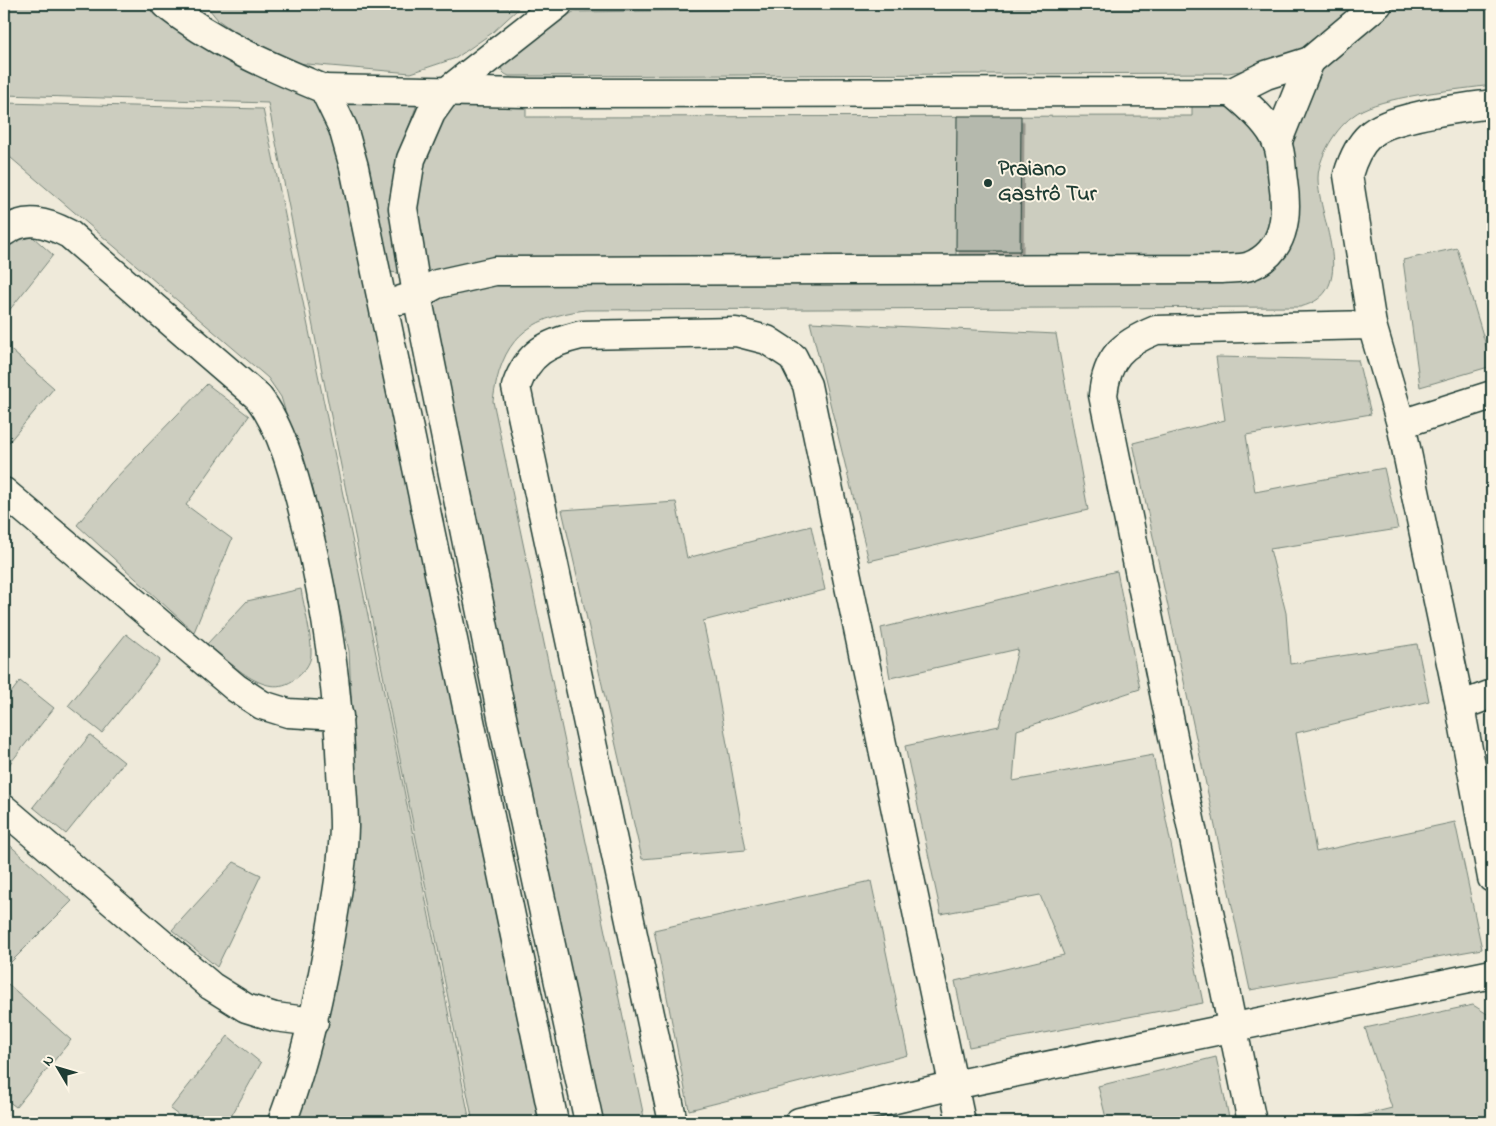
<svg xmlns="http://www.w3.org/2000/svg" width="1496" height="1126" font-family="'Indie Flower',sans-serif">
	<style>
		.green { fill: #cccdbf; stroke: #76857a; fill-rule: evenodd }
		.building { fill: #b5b9ad; stroke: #1f3d34; filter: url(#shadow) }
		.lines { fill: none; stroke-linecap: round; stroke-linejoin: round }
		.minor-casing { stroke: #1f3d34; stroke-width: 31 }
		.minor { stroke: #fcf5e5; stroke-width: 28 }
		.poi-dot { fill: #1f3d34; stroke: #fcf5e5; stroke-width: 2 }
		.labels { text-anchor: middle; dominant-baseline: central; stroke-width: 4; stroke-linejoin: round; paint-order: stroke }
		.poi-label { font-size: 22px; font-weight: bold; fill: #1f3d34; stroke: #fcf5e5; text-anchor: start }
	</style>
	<defs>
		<filter id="shadow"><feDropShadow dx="3" dy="5.5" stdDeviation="0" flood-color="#0004"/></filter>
	</defs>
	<rect width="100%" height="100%" fill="#efeada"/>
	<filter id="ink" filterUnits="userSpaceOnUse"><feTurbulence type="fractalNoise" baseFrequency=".02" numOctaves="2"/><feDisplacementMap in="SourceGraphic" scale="10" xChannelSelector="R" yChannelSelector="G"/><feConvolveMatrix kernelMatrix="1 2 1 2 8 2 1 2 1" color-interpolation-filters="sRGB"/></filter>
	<g filter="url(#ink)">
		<!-- green -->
		<g class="green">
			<path d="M4,4H165L324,89L554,1122H473L268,103L4,95Z"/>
			<path d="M205,4H441L518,9L492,33L456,58L411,73L295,63L254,46L218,20Z"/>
			<path d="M1174,4H1354C1331,28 1304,55 1271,65C1258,69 1243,70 1229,73L509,76C501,73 500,68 502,60L573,12Z"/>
			<path d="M1378,4H1492V85C1457,90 1392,95 1362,110C1349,117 1339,128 1332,139C1325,150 1318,165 1318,178C1318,220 1361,292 1300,307L585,310C525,318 501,341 493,401L645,1122H589L443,422L411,159L446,92L526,93V117L1192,116V92H1232L1277,143L1299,88ZM956,251H1019L1020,269H956Z"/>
			<path d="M418,101C404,142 389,176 391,220C392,236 406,259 398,273L389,272L347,105Z"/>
			<path d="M4,103L263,109L399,765L470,1122H295L320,1050L335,985L354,845L352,714L349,651L322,531L281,397L268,378L4,152Z"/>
			<path d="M33,237L53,255L4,317V247L11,240Z"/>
			<path d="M1457,248L1492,366L1420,387L1403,260Z"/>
			<path d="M810,322L1056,334L1088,510L869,561Z"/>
			<path d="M4,344L54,388L4,448Z"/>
			<path d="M1216,357L1358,360L1371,414L1246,435L1255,492L1384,468L1398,529L1270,549L1286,613L1290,664L1417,644L1429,701L1296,733L1316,852L1455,822L1482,949L1250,990L1133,443L1225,420Z"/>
			<path d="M207,384L249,416L186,505L232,539L194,632L77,525L110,484Z"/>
			<path d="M676,502L687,558L811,526L825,590L703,621L715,677L746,850L642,859L562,510Z"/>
			<path d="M1117,571L1140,689L1017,730L1013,781L1153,755L1203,1003L969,1047L955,981L1064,955L1040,895L941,914L905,746L999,726L1018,649L890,678L881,628Z"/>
			<path d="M301,589C304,608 312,635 311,654C311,664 303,673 295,679C265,702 230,661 207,644L247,601Z"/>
			<path d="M126,634L160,660L102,733L68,706Z"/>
			<path d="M20,681L54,708L4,771V702Z"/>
			<path d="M90,735L124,762L66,834L33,807Z"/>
			<path d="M4,840L72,901L8,965L4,962Z"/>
			<path d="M234,862L261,875L217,967L172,930Z"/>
			<path d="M871,881L908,1055L689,1110L654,930Z"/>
			<path d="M8,984L71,1040L16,1107L4,1098V989Z"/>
			<path d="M1473,1005L1492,1017V1122H1353L1352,1118L1392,1108L1365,1028Z"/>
			<path d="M228,1036L261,1063L228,1122H187L170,1109Z"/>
			<path d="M1216,1057L1230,1122H1107L1098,1086Z"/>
		</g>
		<!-- building -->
		<path class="building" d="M957,116H1021L1020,251H956Z"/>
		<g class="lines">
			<!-- minor casing -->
			<g class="minor-casing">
				<g id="minor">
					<path d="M165,4C213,42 268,66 324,89L343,128L354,167L554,1122"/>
					<path d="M558,4L446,92L431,113L411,159L403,208L417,295L504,727L589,1122"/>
					<path d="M324,89L526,93L1232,92L1266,75L1310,61L1378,4"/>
					<path d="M1492,104C1464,108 1389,116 1370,135C1359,145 1352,161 1348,175L1372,325L1401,424L1460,706L1492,878"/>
					<path d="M1277,143L1310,61"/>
					<path d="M4,232C26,216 46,222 69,234L258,397C285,431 297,488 308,530C327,610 338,688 341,770C342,789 344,808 344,827C343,863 336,900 330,936C319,999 305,1062 282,1122"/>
					<path d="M401,300L417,295L437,284L495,271L1220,269C1229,268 1242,269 1250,266C1286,251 1288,214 1283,181C1281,169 1282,154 1277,143C1270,124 1248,105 1232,92"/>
					<path d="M1401,424L1492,395"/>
					<path d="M4,492L236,688L262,705L288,713L339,716"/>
					<path d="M1460,706L1492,694"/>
					<path d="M4,809L211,986L246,1008L275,1017L314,1022"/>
					<path d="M673,1122L516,387C528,352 548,343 581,335L736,332L767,340L793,357L807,385L961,1122"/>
					<path d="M799,1122L954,1085L1492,974"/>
					<path d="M1252,1122L1103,395C1107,357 1122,344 1156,330L1372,325"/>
				</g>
			</g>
			<!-- minor -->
			<use href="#minor" class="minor"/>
		</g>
	</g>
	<!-- markers -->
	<circle class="poi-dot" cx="988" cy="183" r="5"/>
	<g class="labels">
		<!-- poi labels -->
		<g class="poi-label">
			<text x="998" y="170">Praiano<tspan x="998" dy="25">Gastrô Tur</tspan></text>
		</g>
	</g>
	<!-- margin -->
	<rect width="1496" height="1126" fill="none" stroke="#fcf5e5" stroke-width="20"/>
	<rect x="10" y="10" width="1476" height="1106" fill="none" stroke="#1f3d34" stroke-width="2" filter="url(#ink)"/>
	<!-- north arrow -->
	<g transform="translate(58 1068) rotate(308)" stroke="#fcf5e5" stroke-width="4" paint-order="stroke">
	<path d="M0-4L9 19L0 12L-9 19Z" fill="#1f3d34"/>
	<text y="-8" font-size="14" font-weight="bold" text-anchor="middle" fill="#1f3d34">N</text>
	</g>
</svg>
